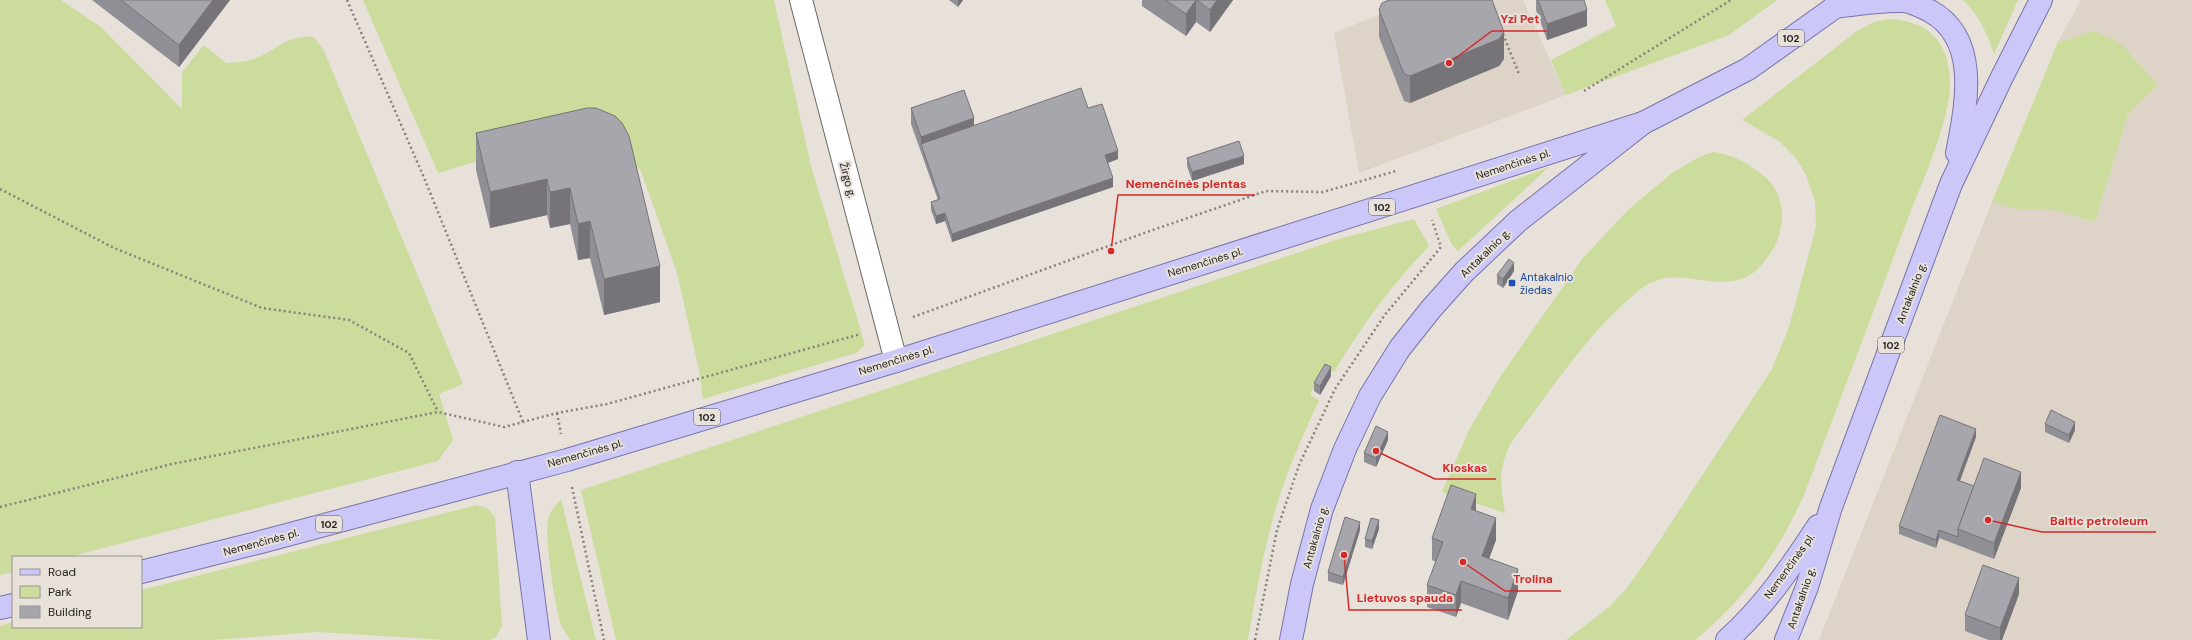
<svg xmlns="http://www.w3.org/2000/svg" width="2192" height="640" font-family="'DM Sans',sans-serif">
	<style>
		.built { fill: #ded3c7 }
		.green { fill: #cbdc9d }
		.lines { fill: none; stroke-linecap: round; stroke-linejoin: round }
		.minor-casing { stroke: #6d6862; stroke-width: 24 }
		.primary-casing { stroke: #7973a8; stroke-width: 24 }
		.path { stroke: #86817d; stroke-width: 2.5; stroke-dasharray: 2 3; stroke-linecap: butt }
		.minor { stroke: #fff; stroke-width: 22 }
		.primary { stroke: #cbc7f8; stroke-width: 22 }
		.wall { fill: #908f95 }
		.shaded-wall { fill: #767479 }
		.building { fill: #a8a6ad; stroke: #767479 }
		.transit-dot { fill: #1a4fb4; stroke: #e7e1da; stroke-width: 1.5 }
		.labels { text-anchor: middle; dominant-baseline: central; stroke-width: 4; stroke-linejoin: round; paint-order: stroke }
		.shield { fill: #e7e1da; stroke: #5c5855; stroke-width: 1 }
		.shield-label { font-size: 10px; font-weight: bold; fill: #211e1c }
		.street-label { font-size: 11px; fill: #211e1c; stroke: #e7e1da }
		.transit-label { font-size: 11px; fill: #164399; stroke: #e7e1da; text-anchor: start }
		.leader { fill: none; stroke: #d62828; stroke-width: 1.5 }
		.callout-dot { fill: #d62828; stroke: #e7e1da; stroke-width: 1.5 }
		.callout-label { font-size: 12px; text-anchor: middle; font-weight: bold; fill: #d62828; stroke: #e7e1da; stroke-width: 4; stroke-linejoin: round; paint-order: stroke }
	</style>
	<rect width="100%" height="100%" fill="#e7e1da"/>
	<!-- built -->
	<g class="built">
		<path d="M1415,0H1523L1566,95L1359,173L1334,33Z"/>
		<path d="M2081,0H2192V640H1819L1992,202L2017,209L2056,210L2095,222L2128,114L2158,85L2095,31L2058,42Z"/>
	</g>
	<!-- green -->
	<g class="green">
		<path d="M0,0H61L101,27L182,109V72L204,45L226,63C235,62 246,62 254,59C277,51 285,35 314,37L324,51L463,384L439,394L453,440L438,461L69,557H13V572L0,575Z"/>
		<path d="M363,0H774L811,166L865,345L856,353L703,399L699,370L677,273L641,171L620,146L594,126L438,173Z"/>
		<path d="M1605,0H1777L1729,35L1566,95L1551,60L1616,26Z"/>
		<path d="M1963,0H2018L1994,54C1987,33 1979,15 1963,0Z"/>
		<path d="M1890,19C1929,22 1948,40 1950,80C1952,116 1922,183 1908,218C1874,310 1839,403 1804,495C1778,553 1745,599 1695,640H1566L1609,607L1627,588L1650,555L1772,369L1789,327L1816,227L1815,201L1806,175L1796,158L1779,141L1742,120L1857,31L1874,22Z"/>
		<path d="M2095,31L2121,44L2158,85L2128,114L2095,222L2056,210L2017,209L1992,202L2058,42Z"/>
		<path d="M1713,152C1734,155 1748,163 1764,176C1775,184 1783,203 1782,217C1781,233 1777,245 1767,258C1732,309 1682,257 1642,288C1589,330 1552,389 1511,443C1497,472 1501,482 1505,513L1442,492L1469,430L1500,377L1583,258L1628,210L1672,173L1699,157Z"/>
		<path d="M1549,167L1458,251L1452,245L1436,209Z"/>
		<path d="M1414,219L1429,246C1390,287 1363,324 1334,372L1324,367L1310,395L1319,400C1310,421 1300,441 1292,462C1269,518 1258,580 1248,640H616L581,490L1339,239Z"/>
		<path d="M561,499L596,640H570C567,635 563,629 561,624C555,608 544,535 548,519C550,511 556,505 561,499Z"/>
		<path d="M477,505L487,508L495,517L502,626L496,637L490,640H447L317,632L212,640H0V626L13,622V627H141V590Z"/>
	</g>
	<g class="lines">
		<!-- minor casing -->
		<g class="minor-casing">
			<path id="minor" d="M801,0L896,361"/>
		</g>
		<!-- primary casing -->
		<g class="primary-casing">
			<g id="primary">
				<path d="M1834,7C1857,4 1882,0 1905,1C1913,2 1922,7 1930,11C1981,39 1966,106 1957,153"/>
				<path d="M517,472L539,640"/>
				<path d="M141,572L257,543L567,460L896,361L1643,123"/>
				<path d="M0,608L13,605"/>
				<path d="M1291,640L1302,584L1322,509L1345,449L1370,396L1400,348L1431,309L1464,272L1518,221L1643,123L1748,69L1845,0"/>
				<path d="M1727,640C1764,607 1791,567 1818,526"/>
				<path d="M1786,640L1807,587L1831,507L1951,184L2002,77L2041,0"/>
			</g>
		</g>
		<!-- path -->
		<g class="path">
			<path d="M347,0L425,180L523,422"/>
			<path d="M1503,34L1519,74"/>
			<path d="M1584,91L1731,0"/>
			<path d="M0,189L114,248L262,308L349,320L409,353L438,412"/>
			<path d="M913,317L1147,232L1266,191L1323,192L1396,171"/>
			<path d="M557,413L561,434"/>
			<path d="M572,487L604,640"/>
			<path d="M0,507L172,464L438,412L504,427L557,413L607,404L861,334"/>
			<path d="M1255,640L1277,530L1299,465L1335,389L1384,316L1441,247L1432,220"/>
		</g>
		<!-- minor -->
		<use href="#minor" class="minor"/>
		<!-- primary -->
		<use href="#primary" class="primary"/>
	</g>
	<!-- wall -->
	<g class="wall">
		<path d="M92,0H230L179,67Z"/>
		<path d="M949,0H963L958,7Z"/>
		<path d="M1142,0H1233L1210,32L1196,22L1186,36L1142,6Z"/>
		<path d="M1536,0H1584L1587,26L1547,40L1536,10Z"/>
		<path d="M1379,10L1504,59L1499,66L1410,103L1404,101L1379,37Z"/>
		<path d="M587,108L660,302L604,315L590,258L578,260L570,224L550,228L547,215L490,228L476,170V133Z"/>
		<path d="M911,108L974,126L1088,108L1118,159L1107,163L1113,187L952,242L945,221L936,224L931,210V202L938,200L911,124Z"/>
		<path d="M1187,158L1244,164L1192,181L1187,166Z"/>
		<path d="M1514,271L1503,288L1497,284V275Z"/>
		<path d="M1331,376L1320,395L1314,391V383Z"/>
		<path d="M2045,424L2075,430L2069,443L2045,432Z"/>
		<path d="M1976,437L1960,481L1974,486L2021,488L1994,559L1939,538L1936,548L1899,534V526Z"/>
		<path d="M1388,440L1376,467L1364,462V453Z"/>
		<path d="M1476,511L1496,540L1489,558L1518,591L1508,620L1461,603L1456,617L1427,607V585L1436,562L1432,560V538Z"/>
		<path d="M1379,529L1372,549L1365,547V539Z"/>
		<path d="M1360,530L1343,585L1328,581V572Z"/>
		<path d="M2019,594L2002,640H1989L1965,631V615Z"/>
	</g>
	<!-- shaded-wall -->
	<g class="shaded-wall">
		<path d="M213,0H230L179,67V45Z"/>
		<path d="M958,0H963L958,7Z"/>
		<path d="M1196,0V22L1186,36V14Z"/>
		<path d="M1217,0H1233L1210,32V10Z"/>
		<path d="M1587,10V26L1547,40V24Z"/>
		<path d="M1504,32V59L1499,66L1410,103V76Z"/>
		<path d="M974,118V134L921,144V137Z"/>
		<path d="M1118,151V159L1105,164V155Z"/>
		<path d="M1244,156V164L1192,181V172Z"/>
		<path d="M1113,178V187L952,242V234Z"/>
		<path d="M547,179V215L490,228V192Z"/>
		<path d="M570,188V224L550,228V192Z"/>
		<path d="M945,213V221L936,224V216Z"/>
		<path d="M590,221V258L578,260V224Z"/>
		<path d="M1514,263V271L1503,288V279Z"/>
		<path d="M660,266V302L604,315V279Z"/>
		<path d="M1331,367V376L1320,395V386Z"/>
		<path d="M2075,422V430L2069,443V435Z"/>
		<path d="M1976,429V437L1957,488V480Z"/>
		<path d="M1388,432V440L1376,467V458Z"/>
		<path d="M2021,472V488L1994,559V543Z"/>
		<path d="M1476,494V516L1471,509Z"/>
		<path d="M1496,518V540L1482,578V556Z"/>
		<path d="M1379,520V529L1372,549V541Z"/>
		<path d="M1360,522V530L1343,585V577Z"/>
		<path d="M1939,530V538L1936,548V540Z"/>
		<path d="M1518,569V591L1508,620V598Z"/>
		<path d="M2019,578V594L2002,640H2000V628Z"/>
		<path d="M1461,581V603L1456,617V595Z"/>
	</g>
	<!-- building -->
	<g class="building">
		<path d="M121,0H213L179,45Z"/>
		<path d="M1165,0H1196L1186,14Z"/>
		<path d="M1197,0H1217L1210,10Z"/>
		<path d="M1389,0H1492L1504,32L1499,39L1410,76L1404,74L1379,10L1382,3Z"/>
		<path d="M1538,0H1584L1587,10L1547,24Z"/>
		<path d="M1081,88L1088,108L1102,104L1118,151L1105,155L1113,178L952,234L945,213L936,216L931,202L940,199L921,144Z"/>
		<path d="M964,90L974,118L921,137L911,108Z"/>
		<path d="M587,108H596L615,116L622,123L629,136L660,266L604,279L590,221L578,224L570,188L550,192L547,179L490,192L476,133Z"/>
		<path d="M1239,141L1244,156L1192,172L1187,158Z"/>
		<path d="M1509,259L1514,263L1503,279L1497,275Z"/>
		<path d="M1325,364L1331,367L1320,386L1314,383Z"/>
		<path d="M2051,410L2075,422L2069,435L2045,424Z"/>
		<path d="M1940,415L1976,429L1957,480L1974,486L1958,529V537L1939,530L1936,540L1899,526Z"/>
		<path d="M1376,426L1388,432L1376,458L1364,453Z"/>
		<path d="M1984,458L2021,472L1994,543L1958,529Z"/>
		<path d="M1451,485L1476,494L1471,509L1496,518L1482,556L1518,569L1508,598L1461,581L1456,595L1427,585L1443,542L1432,538Z"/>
		<path d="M1345,517L1360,522L1343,577L1328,572Z"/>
		<path d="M1371,518L1379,520L1372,541L1365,539Z"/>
		<path d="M1983,565L2019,578L2000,628L1965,615Z"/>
	</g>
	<!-- markers -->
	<rect class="transit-dot" x="1508" y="279" width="8" height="8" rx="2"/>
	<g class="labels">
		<!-- shield labels -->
		<g class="shield">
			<rect x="1778" y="30" width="26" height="16" rx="3"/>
			<rect x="1369" y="199" width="26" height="16" rx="3"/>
			<rect x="1878" y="337" width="26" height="16" rx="3"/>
			<rect x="694" y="409" width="26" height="16" rx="3"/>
			<rect x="316" y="516" width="26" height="16" rx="3"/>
		</g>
		<g class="shield-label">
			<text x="1791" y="38">102</text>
			<text x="1382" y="207">102</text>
			<text x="1891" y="345">102</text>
			<text x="707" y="417">102</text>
			<text x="329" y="524">102</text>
		</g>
		<!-- street labels -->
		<g class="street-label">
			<text transform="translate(1513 164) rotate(-18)">Nemenčinės pl.</text>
			<text transform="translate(848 180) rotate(75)">Žirgo g.</text>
			<text transform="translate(1485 253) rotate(-44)">Antakalnio g.</text>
			<text transform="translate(1205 262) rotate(-17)">Nemenčinės pl.</text>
			<text transform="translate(1911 293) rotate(-69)">Antakalnio g.</text>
			<text transform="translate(896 360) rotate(-17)">Nemenčinės pl.</text>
			<text transform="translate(585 453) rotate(-16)">Nemenčinės pl.</text>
			<text transform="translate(1315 537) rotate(-74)">Antakalnio g.</text>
			<text transform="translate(261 542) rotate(-15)">Nemenčinės pl.</text>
			<text transform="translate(1789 566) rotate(-54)">Nemenčinės pl.</text>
			<text transform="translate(1801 598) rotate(-71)">Antakalnio g.</text>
		</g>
		<!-- transit labels -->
		<g class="transit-label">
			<text x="1520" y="277">Antakalnio<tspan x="1520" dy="13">žiedas</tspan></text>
		</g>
	</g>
	<!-- callouts -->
	<path class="leader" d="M1449 63L1492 31H1547M1111 251L1118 195H1255M1376 451L1435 479H1496M1988 520L2042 532H2156M1463 562L1505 591H1561M1344 555L1349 610H1462"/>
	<g class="callout-dot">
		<circle cx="1449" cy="63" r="4"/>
		<circle cx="1111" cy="251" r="4"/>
		<circle cx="1376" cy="451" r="4"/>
		<circle cx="1988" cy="520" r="4"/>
		<circle cx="1463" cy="562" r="4"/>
		<circle cx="1344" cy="555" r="4"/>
	</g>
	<g class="callout-label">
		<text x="1520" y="23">Yzi Pet</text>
		<text x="1186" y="188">Nemenčinės plentas</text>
		<text x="1465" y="472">Kioskas</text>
		<text x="2099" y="525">Baltic petroleum</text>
		<text x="1533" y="583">Trolina</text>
		<text x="1405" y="602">Lietuvos spauda</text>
	</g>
	<!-- legend -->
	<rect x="12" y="556" width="130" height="72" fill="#e7e1da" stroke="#98938e"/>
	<rect x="20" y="569" width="20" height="6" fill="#cbc7f8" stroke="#98938e"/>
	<text x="48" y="576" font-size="12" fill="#211e1c">Road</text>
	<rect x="20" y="586" width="20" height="12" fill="#cbdc9d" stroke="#98938e"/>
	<text x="48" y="596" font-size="12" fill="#211e1c">Park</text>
	<rect x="20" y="606" width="20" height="12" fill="#a8a6ad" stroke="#98938e"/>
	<text x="48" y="616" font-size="12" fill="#211e1c">Building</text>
</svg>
